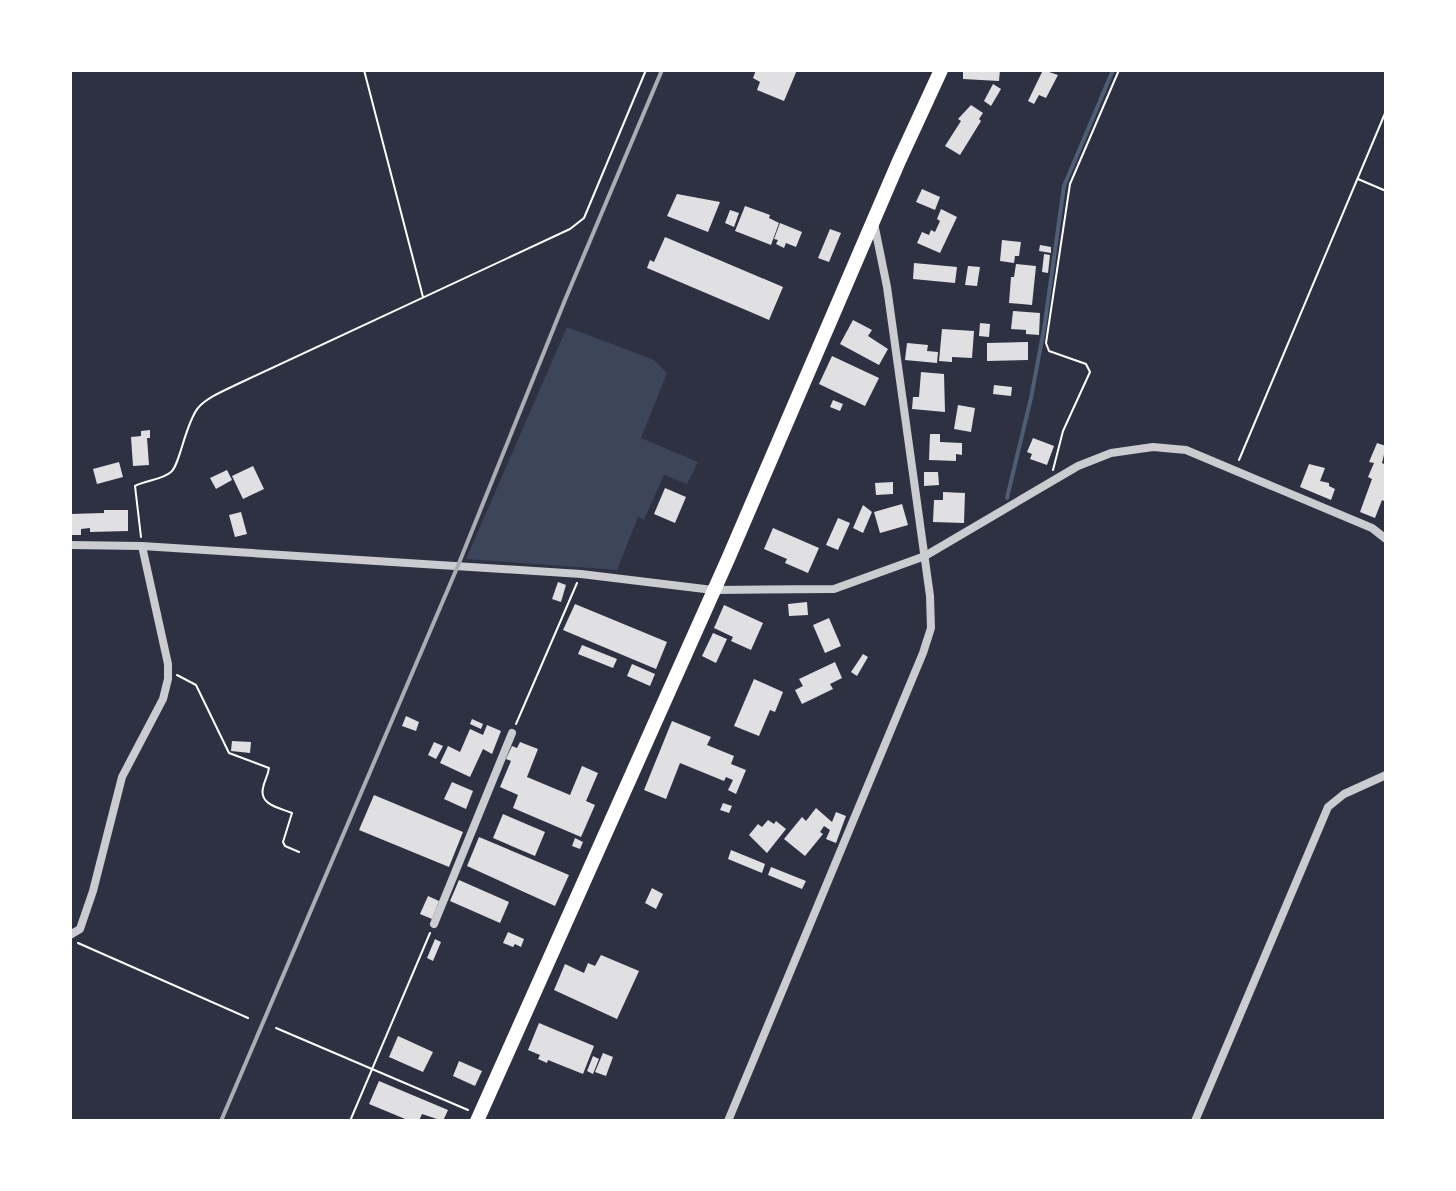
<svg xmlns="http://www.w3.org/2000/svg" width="1456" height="1191" font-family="'DM Sans',sans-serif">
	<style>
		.green { fill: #3c4559 }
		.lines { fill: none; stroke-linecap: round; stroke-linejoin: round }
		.stream { stroke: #4f5d75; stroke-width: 4 }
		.building { fill: #e0e0e3 }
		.path { stroke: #fff; stroke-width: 2 }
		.minor { stroke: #caccd0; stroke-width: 8 }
		.trunk { stroke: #fff; stroke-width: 14 }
		.rail { stroke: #abadb3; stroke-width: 4 }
	</style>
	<rect width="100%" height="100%" fill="#2d3142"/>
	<!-- green -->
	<path class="green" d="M567,327L654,360L667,373L641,438L698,462L687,484L664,475L644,520L638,517L617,570L466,559Z"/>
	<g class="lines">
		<!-- stream -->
		<path class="stream" d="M1007,498L1031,398L1044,329L1064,186L1113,70"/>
	</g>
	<!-- building -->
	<g class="building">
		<path d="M756,70H797L784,101L757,90L760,82L753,78Z"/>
		<path d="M963,70H1000L999,81L963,79Z"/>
		<path d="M1043,70L1058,75L1046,98L1039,95L1034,104L1028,101Z"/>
		<path d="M993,84L1001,89L991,106L984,101Z"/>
		<path d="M971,105L983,113L979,119L981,121L960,155L945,146L961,121L958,119Z"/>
		<path d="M922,189L940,197L935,210L916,202Z"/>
		<path d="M677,194L720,202L708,232L667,216Z"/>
		<path d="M745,206L770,215L769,218L779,223L771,245L735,231Z"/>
		<path d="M941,209L957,217L940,253L917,243L922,232L929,235L931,230L935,232L940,221L937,219Z"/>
		<path d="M730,210L739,213L734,227L725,223Z"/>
		<path d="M780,223L802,232L796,247L786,243L784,248L776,244L778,240L774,239Z"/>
		<path d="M830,229L841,233L829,262L818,258Z"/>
		<path d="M665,237L783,287L769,320L647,268L650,260L654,262Z"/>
		<path d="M1002,240L1021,242L1019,256H1015L1014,263L1000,261Z"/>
		<path d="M1040,245L1051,247V253L1039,251Z"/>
		<path d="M1044,254L1050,255L1048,273L1042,272Z"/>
		<path d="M914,263L957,267L955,283L913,279Z"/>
		<path d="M1016,264L1036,266L1032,305L1009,303L1011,277H1014Z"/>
		<path d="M968,266L980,267L977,286L965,285Z"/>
		<path d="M1013,311L1040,313L1039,335L1026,334V330L1011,329Z"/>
		<path d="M853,320L872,330L868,336L888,349L879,365L840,344Z"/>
		<path d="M980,323L990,324L989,337L979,336Z"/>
		<path d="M942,329L974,331L972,358L952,357V362L939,361Z"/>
		<path d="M1028,342V360L987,361V343Z"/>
		<path d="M907,343L928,345L927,351L938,352L937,363L905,360Z"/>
		<path d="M832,356L879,378L865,406L819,384Z"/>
		<path d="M921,372L944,374L945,412L912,409L913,397H919Z"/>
		<path d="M994,385L1012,387L1011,396L993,394Z"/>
		<path d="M833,400L843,404L840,411L830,407Z"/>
		<path d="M958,405L975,408L971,432L954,429Z"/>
		<path d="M150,430V438H147L149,465L133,466L131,437L141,436V431Z"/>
		<path d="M930,434H940V442L962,443V455L956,454V461L929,460Z"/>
		<path d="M1033,438L1054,446L1047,465L1030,459L1032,454L1027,452Z"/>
		<path d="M1377,443L1386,446L1382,463L1386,465V502L1382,500L1375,518L1360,512L1372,479L1368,477L1374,463L1369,462Z"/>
		<path d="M119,462L123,477L97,484L93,469Z"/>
		<path d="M1309,464L1325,468L1320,481L1329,483V486L1335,489L1331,500L1300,487Z"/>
		<path d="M253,466L264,489L243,499L232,476Z"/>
		<path d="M227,470L232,480L216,489L210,478Z"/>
		<path d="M924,472H938L939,485L924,486Z"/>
		<path d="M893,482V494L876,495L875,483Z"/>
		<path d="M665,488L686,497L675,523L654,514Z"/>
		<path d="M943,492L965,493L964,523L933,522L934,500H943Z"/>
		<path d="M902,504L908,525L880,533L874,512Z"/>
		<path d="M863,505L872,512L863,533L853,528Z"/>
		<path d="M104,510H128V531L90,532V528L81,529V535H70V514L104,513Z"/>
		<path d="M241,512L247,534L235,537L229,515Z"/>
		<path d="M838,518L850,523L838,550L826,545Z"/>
		<path d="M773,528L819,548L808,573L785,563L787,559L764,549Z"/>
		<path d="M558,582L566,585L561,602L552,599Z"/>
		<path d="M807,602L808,615L789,616L788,604Z"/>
		<path d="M575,604L667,642L656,669L563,630Z"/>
		<path d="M724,605L763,623L751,650L731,641L733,637L714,628Z"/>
		<path d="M829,618L841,646L825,653L813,625Z"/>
		<path d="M713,633L727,639L716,663L702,656Z"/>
		<path d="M582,645L617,659L613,668L578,654Z"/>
		<path d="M863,654L868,657L857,676L851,672Z"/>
		<path d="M835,662L842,678L830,684L833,689L802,704L795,690L803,686L799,679Z"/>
		<path d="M632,664L655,674L650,686L627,676Z"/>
		<path d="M754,679L783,692L775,712L770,710L759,736L734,726Z"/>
		<path d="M406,716L419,722L416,731L402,726Z"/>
		<path d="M472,719L483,724L481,729L470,724Z"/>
		<path d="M672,721L711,737L707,745L734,756L731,764L746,770L736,794L728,790L733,780L726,777L724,781L680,763L666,799L644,790Z"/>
		<path d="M487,725L501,731L492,754L483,749L470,777L440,763L448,746L460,752L470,729L483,735Z"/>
		<path d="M232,741L251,742L250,753L231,751Z"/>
		<path d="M434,742L443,746L436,759L428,755Z"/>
		<path d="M520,742L538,749L527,777L570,795L582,766L598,773L586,801L595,805L581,837L513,808L518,795L500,787L511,761L506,759L512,746L517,748Z"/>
		<path d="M452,782L473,791L466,809L444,799Z"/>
		<path d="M374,795L463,832L449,867L359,830Z"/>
		<path d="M723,803L732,806L729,813L720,810Z"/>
		<path d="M816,808L832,822L836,812L846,816L836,843L826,839L830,830L824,826L820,832L823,834L805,856L784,839L802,817L806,821Z"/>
		<path d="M503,814L545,832L535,856L493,838Z"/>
		<path d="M768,820L774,824L776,821L786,829L767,853L749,835L758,824L762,827Z"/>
		<path d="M479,837L569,875L555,906L467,866Z"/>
		<path d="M575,838L583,842L580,849L572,846Z"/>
		<path d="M731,850L765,864L762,873L728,859Z"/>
		<path d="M771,867L806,881L802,889L768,875Z"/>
		<path d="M459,880L509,902L500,923L450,901Z"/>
		<path d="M652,888L663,894L656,909L645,903Z"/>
		<path d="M428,896L439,901L432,919L420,914Z"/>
		<path d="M508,932L524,939L521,947L515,944L513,947L503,943Z"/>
		<path d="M435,939L441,942L433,961L427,958Z"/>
		<path d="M601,955L639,971L617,1019L554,990L565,964L584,973L588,963L595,966Z"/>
		<path d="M539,1023L594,1046L583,1074L548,1060L547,1063L538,1059L540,1055L528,1050Z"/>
		<path d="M398,1036L433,1052L423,1072L389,1057Z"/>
		<path d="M603,1053L613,1057L606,1076L595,1072Z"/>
		<path d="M593,1056L599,1059L593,1074L587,1071Z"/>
		<path d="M459,1061L482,1071L475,1086L453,1076Z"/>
		<path d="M379,1081L448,1110L443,1121L422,1114L419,1121H410L369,1104Z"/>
	</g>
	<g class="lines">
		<!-- path -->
		<g class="path">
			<path d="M364,70L423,297"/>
			<path d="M1358,179L1386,191"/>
			<path d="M1239,460L1386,111"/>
			<path d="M1053,470L1063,431L1090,372L1086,364L1049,351L1046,343L1070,184L1119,70"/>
			<path d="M141,537L135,486C146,480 162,480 171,472C180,465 185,424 198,408C207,397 228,389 242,382L570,229L584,218L646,70"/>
			<path d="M177,675L196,685L229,753L269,768C268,776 264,781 263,788C259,805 280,808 292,813L283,842L285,846L299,852"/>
			<path d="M516,724L577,583"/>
			<path d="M78,943L248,1018"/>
			<path d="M276,1028L468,1110"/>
			<path d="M350,1121L430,933"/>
		</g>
		<!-- minor -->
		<g class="minor">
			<path d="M70,545L142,546L581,574L713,590L834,589L925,556L1078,466L1111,453L1153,447L1186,450L1372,528L1386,539"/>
			<path d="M434,924L512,733"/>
			<path d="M70,935L80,929L93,891L122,777L163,699L168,679V664L142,546"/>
			<path d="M728,1121L923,653L931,628L930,596L887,287L874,223"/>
			<path d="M1195,1121L1328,807L1344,794L1386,775"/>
		</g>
		<!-- trunk -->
		<path class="trunk" d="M477,1121L728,559L899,161L941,70"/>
		<!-- rail -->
		<path class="rail" d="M221,1121L457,568L565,300L662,70"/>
	</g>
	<!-- border -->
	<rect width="1456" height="1191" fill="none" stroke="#ffffff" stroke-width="144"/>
</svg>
